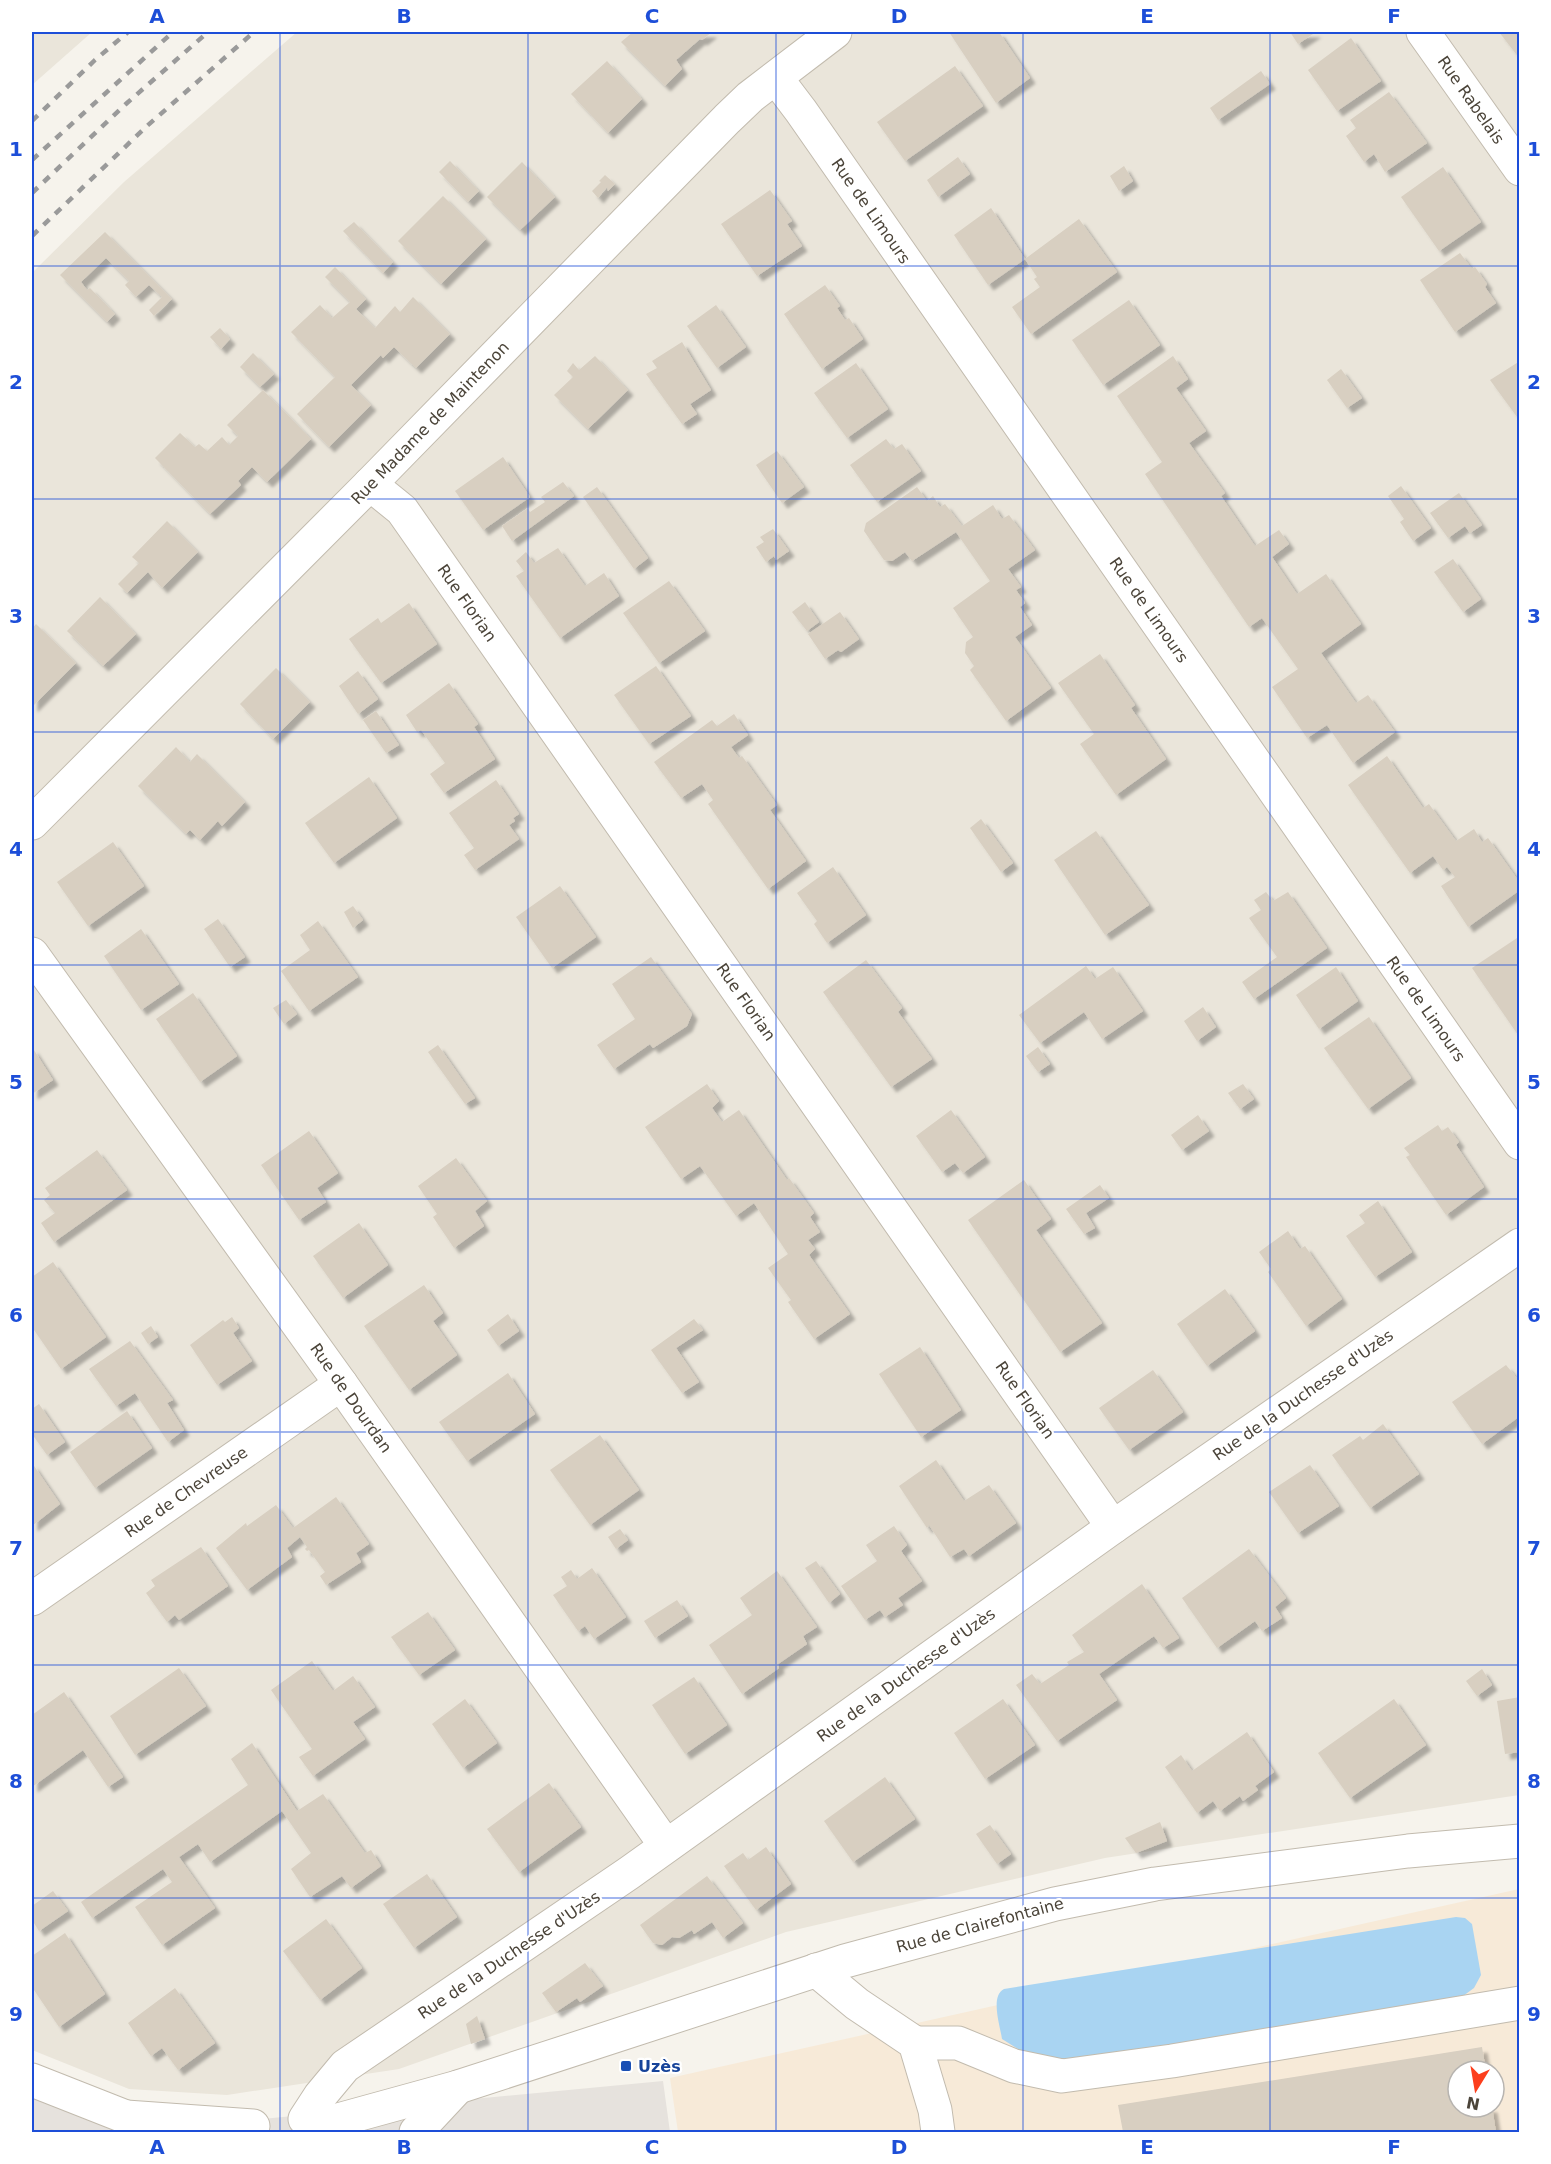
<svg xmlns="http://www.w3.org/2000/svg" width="1551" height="2164" font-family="'DejaVu Sans',sans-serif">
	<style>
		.residential { fill: #eae5da }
		.commercial { fill: #f7ead8; fill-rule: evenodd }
		.industrial { fill: #e6e2dd }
		.water { fill: #a9d4f2 }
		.building { fill: #d8cfc1; filter: url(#shadow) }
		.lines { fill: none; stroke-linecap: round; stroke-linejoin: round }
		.minor-casing { stroke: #c2bbae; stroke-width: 35 }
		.minor { stroke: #fff; stroke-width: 33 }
		.rail { stroke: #9a9a9a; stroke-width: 4.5; stroke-dasharray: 8 8; stroke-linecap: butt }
		.grid { fill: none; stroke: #1d4ed8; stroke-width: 1.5; stroke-opacity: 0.55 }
		.transit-dot { fill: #1a4fb4; stroke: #fff; stroke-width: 2 }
		.labels { text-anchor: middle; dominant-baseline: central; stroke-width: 4.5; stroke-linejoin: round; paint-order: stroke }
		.street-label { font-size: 16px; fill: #4b4439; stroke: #fff }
		.transit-label { font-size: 16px; font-weight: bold; fill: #164399; stroke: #fff; text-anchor: start }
		.neatline { fill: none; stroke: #1d4ed8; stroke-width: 2 }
		.grid-label { font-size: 20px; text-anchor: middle; font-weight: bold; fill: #1d4ed8 }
	</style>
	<defs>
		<filter id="shadow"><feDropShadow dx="5.5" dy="5.5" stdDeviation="1.5" flood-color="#0004"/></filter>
	</defs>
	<rect width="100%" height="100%" fill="#f6f3ec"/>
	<!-- residential -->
	<g class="residential">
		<path d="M32,32H92L32,85Z"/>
		<path d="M297,32H1519V1795L1105,1858L786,1932L399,2069L227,2095L129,2089L32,2050V273L124,182Z"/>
	</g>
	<!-- commercial -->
	<path class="commercial" d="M1519,1889V2132H678L670,2078ZM1458,2071H1494V2107H1458Z"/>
	<!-- industrial -->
	<path class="industrial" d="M663,2081L670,2132H32V2097L124,2132Z"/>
	<!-- water -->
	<path class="water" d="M1456,1917L1465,1918L1472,1924L1481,1975L1474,1988L1459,1999L1063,2062L1026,2054L1002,2039C1000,2025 990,1996 1004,1989Z"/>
	<!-- building -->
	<g class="building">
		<path d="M633,32H712L702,40L700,39L676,60L682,69L665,86L621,42Z"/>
		<path d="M949,32H999L1030,78L996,103Z"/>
		<path d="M1290,32H1316L1298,44Z"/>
		<path d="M1499,32H1520V59Z"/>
		<path d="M1351,38L1381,81L1337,111L1308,70Z"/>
		<path d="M607,61L642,99L608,133L571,94Z"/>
		<path d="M955,66L983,106L905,161L877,122Z"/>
		<path d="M1261,71L1270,84L1218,120L1210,108Z"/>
		<path d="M1389,92L1427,143L1385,172L1374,154L1364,162L1346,136L1356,128L1350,120Z"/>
		<path d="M958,157L970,174L938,197L927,180Z"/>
		<path d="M450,161L479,191L468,202L439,172Z"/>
		<path d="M522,162L555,197L520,230L487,197Z"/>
		<path d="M1124,166L1133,181L1119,191L1110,176Z"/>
		<path d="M1443,167L1481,222L1439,251L1401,197Z"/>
		<path d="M605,175L615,184L608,191L607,187L598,198L592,191L601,182L599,181Z"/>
		<path d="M770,190L792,221L787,224L802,246L757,276L721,224Z"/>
		<path d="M443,196L486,239L441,284L398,241Z"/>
		<path d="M991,208L1025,259L988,285L954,235Z"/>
		<path d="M1079,219L1117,272L1031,334L1012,307L1040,287L1034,279L1037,277L1025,259Z"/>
		<path d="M354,222L393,262L383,273L343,231Z"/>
		<path d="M105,232L172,299L154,316L149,310L162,297L149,285L136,297L125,285L129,281L106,258L81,282L87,290L90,288L115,314L107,322L60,275Z"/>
		<path d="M1460,253L1472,269L1475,267L1487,284L1485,287L1496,303L1455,332L1420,280Z"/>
		<path d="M335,267L366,299L356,309L375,328L395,306L400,312L413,297L450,334L416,368L394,347L383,358L381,355L351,385L371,405L329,447L297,414L335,377L291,332L320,305L332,318L350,302L325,277Z"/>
		<path d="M825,285L840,306L837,308L845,320L849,318L863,339L822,369L784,314Z"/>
		<path d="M1129,300L1160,345L1103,385L1072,340Z"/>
		<path d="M716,305L746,347L717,368L687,326Z"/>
		<path d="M220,328L230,339L221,349L210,337Z"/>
		<path d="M682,342L711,390L690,404L697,414L682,424L646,374L657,368L652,361Z"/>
		<path d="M253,353L274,374L260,387L240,367Z"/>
		<path d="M595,356L628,390L588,429L554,395L573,377L567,371L573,363L579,370Z"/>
		<path d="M1173,356L1188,379L1176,388L1206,431L1189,443L1225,493L1221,496L1255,546L1279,530L1289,544L1272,557L1297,594L1326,574L1361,624L1321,653L1356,703L1368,695L1395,732L1353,763L1327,725L1307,738L1272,687L1298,669L1262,618L1249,627L1145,474L1162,462L1117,396Z"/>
		<path d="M1520,361V421L1490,380Z"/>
		<path d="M856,363L888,409L847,438L814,393Z"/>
		<path d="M1341,369L1362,398L1347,408L1327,380Z"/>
		<path d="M263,390L311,439L267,482L252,467L238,481L241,485L210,514L155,458L180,433L195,447L199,444L207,451L222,437L229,445L238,436L227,425Z"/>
		<path d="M886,439L894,449L902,444L921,471L877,502L850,465Z"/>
		<path d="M777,451L804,487L782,503L756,465Z"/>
		<path d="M503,457L530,497L483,530L455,491Z"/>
		<path d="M563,482L574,496L512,541L502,526L528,508L530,512L545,502L541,497Z"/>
		<path d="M1401,486L1431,528L1413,541L1400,522L1404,519L1388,496Z"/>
		<path d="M597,487L648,558L634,569L583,497Z"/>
		<path d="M917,487L927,501L933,496L940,507L945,504L962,526L993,505L1002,519L1009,515L1035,550L1008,569L1021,587L1016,590L1025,603L1020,607L1032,625L1015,637L1051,688L1006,721L970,670L974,666L965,653L966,642L973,637L953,608L990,581L956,532L912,561L905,552L892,561L884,560L864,531L866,523Z"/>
		<path d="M1459,493L1482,525L1470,533L1465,526L1448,538L1430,513Z"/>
		<path d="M167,521L198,552L162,588L148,572L127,593L118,584L139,563L132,557Z"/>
		<path d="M773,529L789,551L776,560L774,556L766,562L756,547L764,542L760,537Z"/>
		<path d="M558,548L585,586L604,573L619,596L560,638L516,576L524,571L516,561L526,552L534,563Z"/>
		<path d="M1453,559L1481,599L1463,612L1434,572Z"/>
		<path d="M669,581L705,631L659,663L623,613Z"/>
		<path d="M100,597L136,634L103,666L67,631Z"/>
		<path d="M805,602L819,622L807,631L792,612Z"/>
		<path d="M409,603L437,644L381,683L349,639L378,618L381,623Z"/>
		<path d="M840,612L859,639L841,652L838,650L825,659L808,634Z"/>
		<path d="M36,624L76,663L32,707V629Z"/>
		<path d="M1100,654L1135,705L1131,708L1166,759L1116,795L1080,744L1094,734L1058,683Z"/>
		<path d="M656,666L691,716L649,744L614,695Z"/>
		<path d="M276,668L310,702L273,739L240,704Z"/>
		<path d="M358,671L378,699L358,714L339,686Z"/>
		<path d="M449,683L478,724L474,727L495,759L444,793L430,774L445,763L421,730L417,732L406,715Z"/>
		<path d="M376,711L399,745L386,753L363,720Z"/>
		<path d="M734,714L748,735L731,747L739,758L742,756L777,805L770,810L806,861L768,889L708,804L713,800L702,784L681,798L654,762L712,720L717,726Z"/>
		<path d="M176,747L190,762L197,754L245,802L222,826L218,821L200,840L190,830L186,834L138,786Z"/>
		<path d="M1387,756L1423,808L1429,804L1456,841L1474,829L1482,842L1488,838L1520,883V890L1468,927L1441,886L1455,877L1447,867L1443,870L1433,856L1410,873L1348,785Z"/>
		<path d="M369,777L397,818L334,863L305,823Z"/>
		<path d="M496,780L519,814L513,818L515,821L509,825L519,839L475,870L464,855L474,848L449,813Z"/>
		<path d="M981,819L1013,863L1001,872L970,828Z"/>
		<path d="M1096,831L1149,905L1105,935L1054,860Z"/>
		<path d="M113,842L144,886L88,926L57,882Z"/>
		<path d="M833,867L866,915L827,943L814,924L817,921L797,893Z"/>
		<path d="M560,886L596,937L552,968L516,917Z"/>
		<path d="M1266,892L1273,901L1288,892L1327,948L1254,999L1242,982L1277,957L1249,918L1261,910L1254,900Z"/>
		<path d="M353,906L363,920L353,928L344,912Z"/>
		<path d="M218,919L245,957L230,967L204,929Z"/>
		<path d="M318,921L358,977L309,1011L281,971L310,950L300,935Z"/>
		<path d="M141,929L179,984L141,1010L104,956Z"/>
		<path d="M1520,936V1034L1518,1035L1472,968Z"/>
		<path d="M651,957L692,1014L687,1026L653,1048L650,1044L614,1069L597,1045L635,1019L612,984Z"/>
		<path d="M866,960L902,1008L898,1012L932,1059L891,1087L823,992Z"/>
		<path d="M1086,966L1095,979L1113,967L1143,1011L1102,1039L1084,1012L1040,1043L1019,1015Z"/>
		<path d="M1336,967L1358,1001L1319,1029L1296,995Z"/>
		<path d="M193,993L237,1056L200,1082L156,1019Z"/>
		<path d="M286,1000L297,1014L284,1024L273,1008Z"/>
		<path d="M1203,1007L1216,1027L1197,1041L1184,1021Z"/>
		<path d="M1369,1017L1411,1078L1368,1109L1324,1048Z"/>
		<path d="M438,1045L475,1098L465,1104L428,1052Z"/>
		<path d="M32,1047L53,1080L32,1094Z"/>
		<path d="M1038,1047L1050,1064L1038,1072L1026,1056Z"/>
		<path d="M707,1084L719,1101L712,1108L722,1122L739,1110L787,1180L789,1178L814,1213L810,1217L820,1232L808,1240L815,1249L809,1255L850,1314L814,1339L788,1302L791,1300L768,1268L788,1254L754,1203L736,1216L700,1166L681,1179L645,1127Z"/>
		<path d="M1243,1084L1254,1099L1240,1109L1228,1093Z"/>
		<path d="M951,1110L985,1157L963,1173L955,1163L942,1172L916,1136Z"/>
		<path d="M1198,1115L1209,1131L1182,1150L1171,1135Z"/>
		<path d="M1438,1125L1442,1131L1448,1127L1459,1142L1456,1145L1484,1187L1446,1215L1406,1157L1410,1155L1404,1148Z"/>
		<path d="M309,1131L338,1173L317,1188L326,1202L299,1220L261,1165Z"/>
		<path d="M97,1150L127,1190L54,1242L41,1223L55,1213L44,1200L50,1195L45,1188Z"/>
		<path d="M456,1158L487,1201L475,1211L484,1226L454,1248L433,1217L437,1214L418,1186Z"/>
		<path d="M1024,1180L1051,1219L1036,1230L1102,1323L1060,1352L968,1220Z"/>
		<path d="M1100,1185L1109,1198L1086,1213L1095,1228L1084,1234L1066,1209Z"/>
		<path d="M1378,1201L1412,1252L1375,1277L1346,1236L1365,1223L1359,1215Z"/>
		<path d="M359,1223L388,1265L343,1298L313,1256Z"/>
		<path d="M1288,1231L1300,1249L1305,1246L1342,1299L1306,1326L1268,1272L1271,1269L1259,1252Z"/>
		<path d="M53,1262L106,1337L61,1369L32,1327V1277Z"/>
		<path d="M424,1285L443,1313L433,1321L457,1355L409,1390L364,1326Z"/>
		<path d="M1225,1289L1255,1331L1207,1366L1177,1324Z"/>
		<path d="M508,1314L519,1331L498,1346L487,1330Z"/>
		<path d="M232,1317L239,1328L233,1333L252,1361L217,1385L190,1345L223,1320L225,1322Z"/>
		<path d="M694,1319L703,1330L676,1348L699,1382L682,1393L651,1350Z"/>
		<path d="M151,1326L158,1337L148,1344L141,1333Z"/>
		<path d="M130,1341L173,1400L167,1403L184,1430L168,1442L135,1393L116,1406L89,1369Z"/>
		<path d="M920,1347L961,1410L921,1437L879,1374Z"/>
		<path d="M1506,1365L1520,1382V1416L1482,1444L1452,1402Z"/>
		<path d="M1153,1370L1183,1412L1129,1450L1099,1408Z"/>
		<path d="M508,1373L535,1414L467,1461L439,1422Z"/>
		<path d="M39,1404L65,1442L47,1455L32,1434V1409Z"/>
		<path d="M127,1411L152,1448L95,1488L70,1452Z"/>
		<path d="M1383,1424L1419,1474L1370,1508L1332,1455L1360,1436L1363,1440Z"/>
		<path d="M600,1435L639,1490L590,1525L550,1470Z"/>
		<path d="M936,1460L964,1501L989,1485L1016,1523L969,1556L964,1549L950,1557L929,1525L927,1528L899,1486Z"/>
		<path d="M32,1463L60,1504L32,1526Z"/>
		<path d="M1310,1465L1339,1506L1298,1533L1269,1492Z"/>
		<path d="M336,1497L369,1544L356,1553L361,1562L326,1585L320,1576L325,1572L309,1550L307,1551L305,1549L307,1547L300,1537L287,1548L292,1557L247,1590L216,1548L246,1523L247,1526L276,1505L293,1528Z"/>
		<path d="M894,1526L907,1545L901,1551L922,1581L898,1598L903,1605L885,1617L880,1610L865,1620L841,1586L877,1561L866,1545Z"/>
		<path d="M620,1529L628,1540L616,1549L608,1537Z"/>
		<path d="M201,1547L228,1586L179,1620L175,1615L167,1622L146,1593L155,1586L151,1580Z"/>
		<path d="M1249,1549L1286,1598L1275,1607L1282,1618L1262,1631L1255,1621L1217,1648L1182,1598Z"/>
		<path d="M816,1561L840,1594L829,1603L805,1568Z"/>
		<path d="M592,1568L626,1617L594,1639L585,1626L578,1631L553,1595L567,1586L561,1577L571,1570L577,1579Z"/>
		<path d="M777,1571L817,1627L803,1636L807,1644L778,1664L779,1668L742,1694L709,1645L752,1615L740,1598Z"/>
		<path d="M1142,1584L1179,1638L1163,1648L1154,1636L1099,1674L1117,1700L1057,1741L1016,1685L1032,1674L1040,1684L1069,1665L1067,1662L1084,1652L1072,1635Z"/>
		<path d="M677,1600L688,1616L655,1638L644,1621Z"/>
		<path d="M428,1612L455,1650L419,1675L391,1637Z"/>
		<path d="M312,1661L333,1691L353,1676L375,1707L353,1722L365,1739L313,1776L299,1757L312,1749L271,1690Z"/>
		<path d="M179,1668L206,1706L135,1755L110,1716Z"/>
		<path d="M1482,1669L1492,1685L1477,1696L1466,1681Z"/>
		<path d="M694,1677L727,1725L685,1754L652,1705Z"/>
		<path d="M64,1692L123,1777L108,1787L83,1750L32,1787V1715Z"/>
		<path d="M1520,1697V1752L1505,1754L1497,1701Z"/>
		<path d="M465,1699L497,1743L463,1768L432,1724Z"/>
		<path d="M1003,1699L1035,1745L985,1779L954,1733Z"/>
		<path d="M1394,1699L1426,1745L1350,1798L1318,1753Z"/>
		<path d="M1247,1732L1274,1772L1255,1786L1258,1790L1243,1801L1240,1796L1220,1811L1213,1801L1197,1813L1165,1767L1181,1755L1192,1771Z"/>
		<path d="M252,1743L297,1811L323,1794L365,1853L371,1850L381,1866L351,1888L342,1876L310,1897L291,1869L311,1853L282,1811L210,1862L198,1844L179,1857L215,1908L162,1945L135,1907L172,1882L163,1869L92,1918L81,1902L248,1785L231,1759Z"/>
		<path d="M885,1777L915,1819L853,1862L824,1821Z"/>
		<path d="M549,1783L581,1827L519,1872L487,1829Z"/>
		<path d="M1160,1822L1167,1841L1136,1853L1125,1838Z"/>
		<path d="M990,1825L1011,1854L997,1864L976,1834Z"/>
		<path d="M766,1847L791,1884L756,1910L724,1866L743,1853L748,1860Z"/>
		<path d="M427,1874L457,1917L414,1948L383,1904Z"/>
		<path d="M707,1876L743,1923L723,1938L712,1922L694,1934L692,1930L679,1938L672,1937L662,1945L653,1943L640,1925Z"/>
		<path d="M53,1891L68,1911L39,1931L32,1920V1906Z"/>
		<path d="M326,1919L362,1968L320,2000L283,1951Z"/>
		<path d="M65,1933L105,1994L59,2027L32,1987V1956Z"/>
		<path d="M585,1963L603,1986L580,2002L577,1998L556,2012L542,1993Z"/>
		<path d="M175,1988L215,2043L178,2070L162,2048L151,2056L128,2023Z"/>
		<path d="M477,2016L485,2039L471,2044L466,2024Z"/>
		<path d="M1482,2047L1486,2071H1458V2107H1492L1496,2132H1123L1118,2105Z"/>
	</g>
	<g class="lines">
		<!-- minor casing -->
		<g class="minor-casing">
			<g id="minor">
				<path d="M1423,32L1520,169"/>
				<path d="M776,78L801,111L1520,1143"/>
				<path d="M370,484L402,510L1113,1527"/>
				<path d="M32,823L370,484L727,119L750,97L835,32"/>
				<path d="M32,954L341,1384L666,1846"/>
				<path d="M32,1599L341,1384"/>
				<path d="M816,1970L857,2004L915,2043L935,2110L938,2132"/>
				<path d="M915,2043H958L1014,2066L1062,2076L1172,2061L1520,2003"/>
				<path d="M32,2080L126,2117L144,2132"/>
				<path d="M126,2117L253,2126"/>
				<path d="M305,2119L320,2096L345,2066L629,1873L1113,1527L1520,1245"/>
				<path d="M320,2125L458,2087L845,1961L1055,1904L1155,1884L1408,1851L1520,1841"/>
				<path d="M416,2132L458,2087"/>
			</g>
		</g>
		<!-- minor -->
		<use href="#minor" class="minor"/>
		<!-- rail -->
		<g class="rail">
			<path d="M32,121L95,60L128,32"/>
			<path d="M32,160L173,32"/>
			<path d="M32,193L127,103L208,32"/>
			<path d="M32,236L147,126L254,32"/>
		</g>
	</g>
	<!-- grid -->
	<path class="grid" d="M280,32V2132M528,32V2132M776,32V2132M1023,32V2132M1270,32V2132M32,266H1520M32,499H1520M32,732H1520M32,965H1520M32,1199H1520M32,1432H1520M32,1665H1520M32,1898H1520"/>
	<!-- markers -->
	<rect class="transit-dot" x="620" y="2060" width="12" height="12" rx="3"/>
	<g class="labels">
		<!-- street labels -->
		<g class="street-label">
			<text transform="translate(1471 100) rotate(55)">Rue Rabelais</text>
			<text transform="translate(871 211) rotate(55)">Rue de Limours</text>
			<text transform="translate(430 423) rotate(-46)">Rue Madame de Maintenon</text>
			<text transform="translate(467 603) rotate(55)">Rue Florian</text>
			<text transform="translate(1149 610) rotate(55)">Rue de Limours</text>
			<text transform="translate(746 1002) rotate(55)">Rue Florian</text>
			<text transform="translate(1426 1009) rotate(55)">Rue de Limours</text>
			<text transform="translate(1303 1395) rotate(-35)">Rue de la Duchesse d'Uzès</text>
			<text transform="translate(351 1398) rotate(55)">Rue de Dourdan</text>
			<text transform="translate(1025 1400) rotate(55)">Rue Florian</text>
			<text transform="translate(186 1492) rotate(-35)">Rue de Chevreuse</text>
			<text transform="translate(906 1675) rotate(-36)">Rue de la Duchesse d'Uzès</text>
			<text transform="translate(980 1925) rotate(-15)">Rue de Clairefontaine</text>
			<text transform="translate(509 1955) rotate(-34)">Rue de la Duchesse d'Uzès</text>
		</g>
		<!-- transit labels -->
		<g class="transit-label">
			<text x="638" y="2066">Uzès</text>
		</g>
	</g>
	<!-- border -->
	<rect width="1551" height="2164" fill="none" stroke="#ffffff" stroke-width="66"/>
	<!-- north arrow -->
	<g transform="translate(1476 2089) rotate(191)"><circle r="28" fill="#ffffff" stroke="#b7b4b0" stroke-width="1.5"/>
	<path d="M0-4.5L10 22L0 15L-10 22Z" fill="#fc3f1d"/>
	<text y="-9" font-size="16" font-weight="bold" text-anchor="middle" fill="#4b4439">N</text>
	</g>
	<rect x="33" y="33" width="1485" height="2098" class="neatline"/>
	<g class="grid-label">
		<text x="157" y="23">A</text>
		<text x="404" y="23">B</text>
		<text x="652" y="23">C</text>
		<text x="899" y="23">D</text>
		<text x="1147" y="23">E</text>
		<text x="1394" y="23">F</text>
		<text x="16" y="156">1</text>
		<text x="1534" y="156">1</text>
		<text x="16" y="389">2</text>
		<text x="1534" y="389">2</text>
		<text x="16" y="623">3</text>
		<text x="1534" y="623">3</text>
		<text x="16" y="856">4</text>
		<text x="1534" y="856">4</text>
		<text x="16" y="1089">5</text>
		<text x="1534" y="1089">5</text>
		<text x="16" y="1322">6</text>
		<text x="1534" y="1322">6</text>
		<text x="16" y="1555">7</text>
		<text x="1534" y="1555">7</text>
		<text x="16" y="1788">8</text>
		<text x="1534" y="1788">8</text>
		<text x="16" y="2021">9</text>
		<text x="1534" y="2021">9</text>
		<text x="157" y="2154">A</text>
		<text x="404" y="2154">B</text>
		<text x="652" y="2154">C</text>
		<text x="899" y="2154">D</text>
		<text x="1147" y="2154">E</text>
		<text x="1394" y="2154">F</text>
	</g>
</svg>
